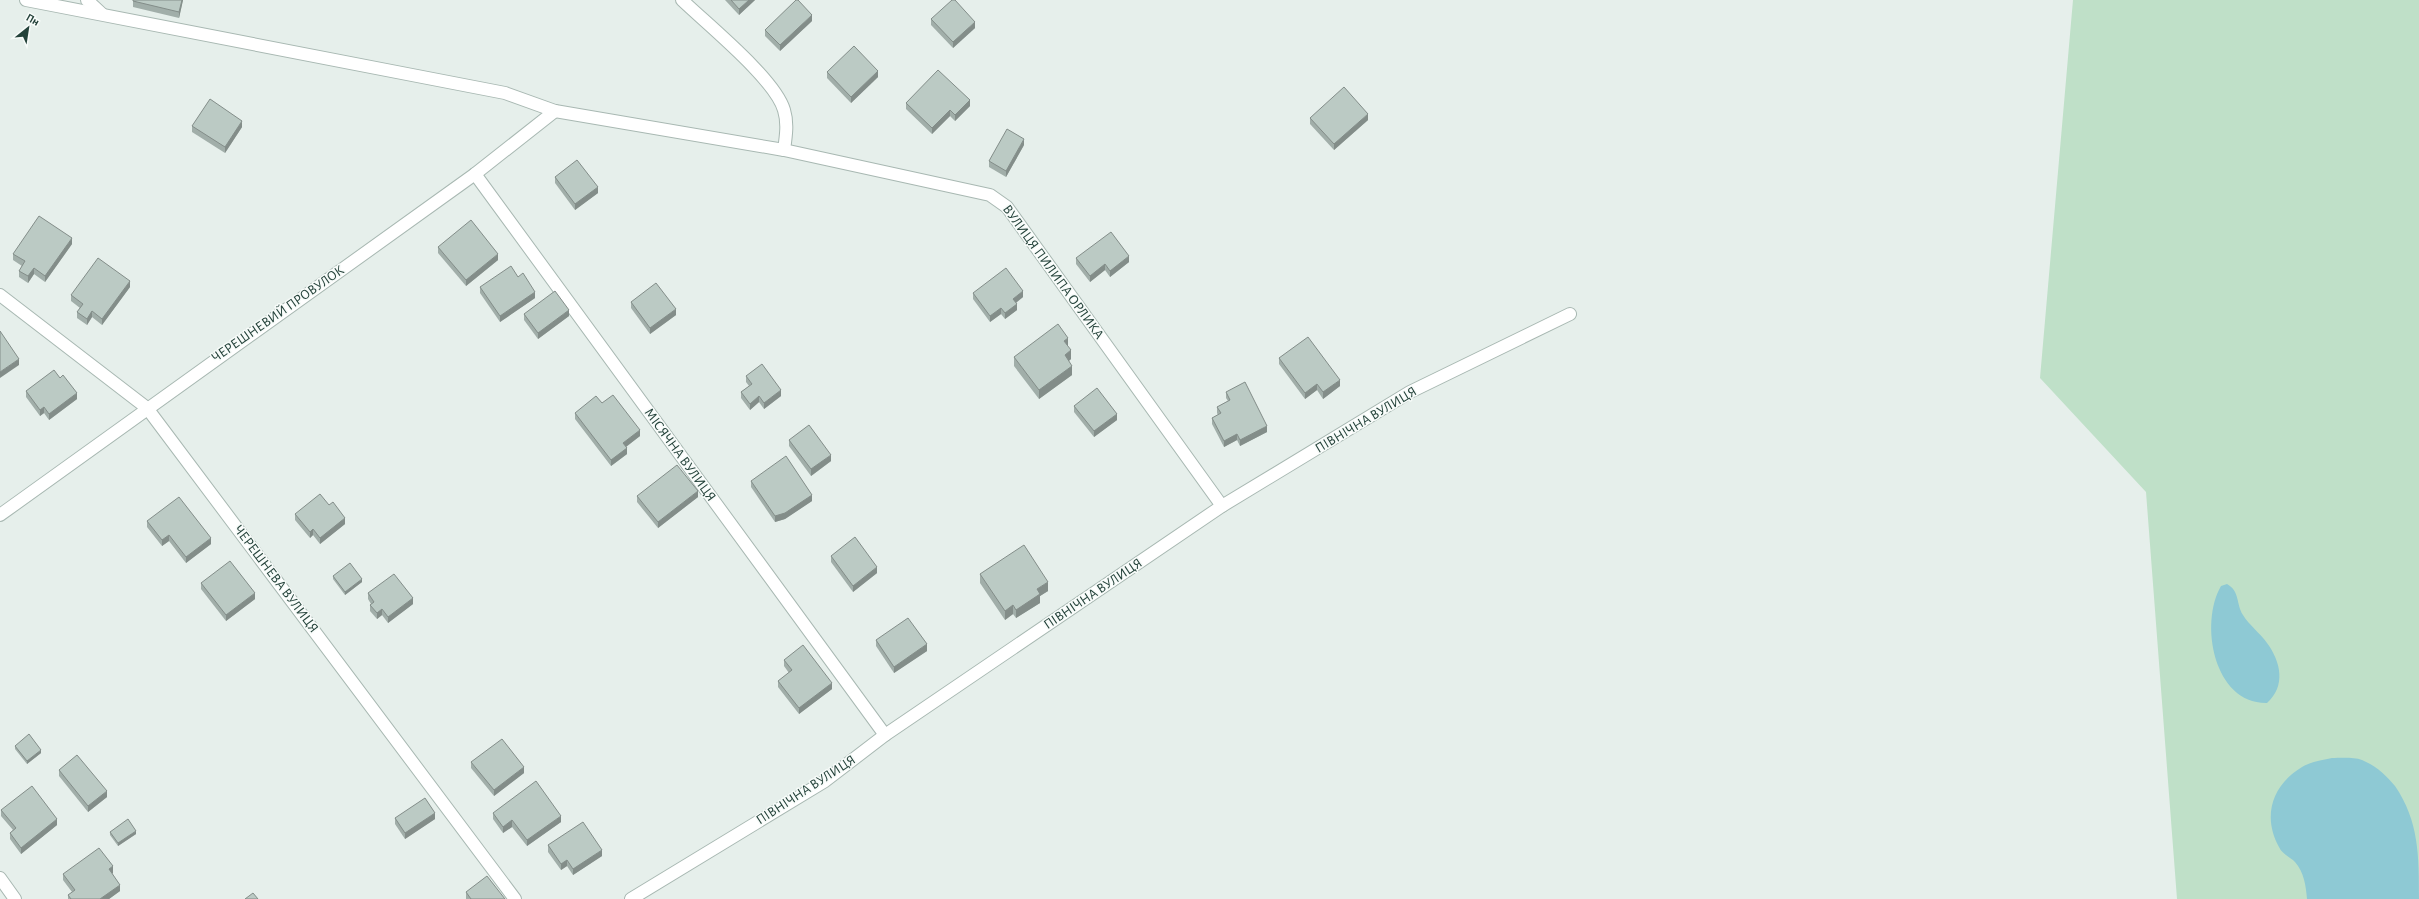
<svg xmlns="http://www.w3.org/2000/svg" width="2419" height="899" font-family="'Alegreya Sans',sans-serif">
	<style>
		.green { fill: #bfe0c8 }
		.water { fill: #8ec9d4 }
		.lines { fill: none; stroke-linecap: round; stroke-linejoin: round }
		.street-casing { stroke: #a8b8b2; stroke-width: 14 }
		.street { stroke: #fff; stroke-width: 12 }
		.wall { fill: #a1aea9 }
		.shaded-wall { fill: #838d89 }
		.building { fill: #bbcac4; stroke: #838d89 }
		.labels { text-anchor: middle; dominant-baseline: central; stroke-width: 3; stroke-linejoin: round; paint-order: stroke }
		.street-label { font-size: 14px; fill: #24423a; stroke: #f7fbf9 }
	</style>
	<rect width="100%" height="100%" fill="#e6efeb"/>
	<!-- green -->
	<path class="green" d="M2073,0H2419V899H2177L2146,492L2040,378Z"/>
	<!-- water -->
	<g class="water">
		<path d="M2227,584C2240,591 2236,604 2243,615C2249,625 2260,633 2267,643C2281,662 2286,686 2267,703C2214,704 2199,624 2221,586Z"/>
		<path d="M2332,758C2341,758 2354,757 2362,760C2376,766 2386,775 2395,786C2419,821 2419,856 2419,899H2307C2306,886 2304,872 2295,862C2290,857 2282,854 2279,847C2262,816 2272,785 2302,767C2310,762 2322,760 2332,758Z"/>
	</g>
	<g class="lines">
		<!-- street casing -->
		<g class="street-casing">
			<g id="street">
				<path d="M26,0L505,93L555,111L784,150L990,195L1007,207L1222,506"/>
				<path d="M87,0L102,14"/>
				<path d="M682,0C708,25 775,79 784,110C788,123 786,136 784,150"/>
				<path d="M475,174L885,735"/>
				<path d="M0,295L147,408L515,899"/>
				<path d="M0,515L475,174L555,111"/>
				<path d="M0,878L15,899"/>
				<path d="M631,899L825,781L885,735L1222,506L1410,392L1570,314"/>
			</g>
		</g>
		<!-- street -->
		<use href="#street" class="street"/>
	</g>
	<!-- wall -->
	<g class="wall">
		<path d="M183,0L179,18L133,7V1Z"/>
		<path d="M725,0H755L739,15Z"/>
		<path d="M931,19L975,28L953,48L931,25Z"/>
		<path d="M812,21L780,51L765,36V30Z"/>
		<path d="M827,72L878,77L851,103L827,78Z"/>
		<path d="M906,103L970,106L955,121L950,116L932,134L906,109Z"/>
		<path d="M1310,118L1368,120L1334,150L1310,124Z"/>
		<path d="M192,126L242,127L225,153L192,132Z"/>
		<path d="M1024,145L1006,177L989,167V161Z"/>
		<path d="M555,177L598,193L575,210L555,183Z"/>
		<path d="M72,244L45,282L34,274L28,283L19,277V271L22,266L13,260V254Z"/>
		<path d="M438,247L498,260L466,286L438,253Z"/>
		<path d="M1076,258L1129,262L1110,277L1105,270L1090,282L1076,264Z"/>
		<path d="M518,277L535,298L500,322L480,293V287Z"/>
		<path d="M130,287L102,325L92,317L87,325L77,318V312L80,308L71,301V295Z"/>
		<path d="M973,293L1023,297L1016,303L1017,310L1005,319L1001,314L990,322L973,299Z"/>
		<path d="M631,302L676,315L650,334L631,308Z"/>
		<path d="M524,314L569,316L538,339L524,320Z"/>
		<path d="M1068,347L1071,359L1069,361L1072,375L1039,399L1014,366V357Z"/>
		<path d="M1279,358L1340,386L1323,399L1317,390L1305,399L1279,364Z"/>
		<path d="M746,376L781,396L764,409L759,402L750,410L741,398V392L749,386L746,382Z"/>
		<path d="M60,378L77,399L49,420L44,413L40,416L26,397V391Z"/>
		<path d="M1226,392L1267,432L1240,446L1237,440L1224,447L1212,424V418L1218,415L1217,413V407L1228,401L1226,398Z"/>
		<path d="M602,403L640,436L626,447L627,454L611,466L575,419V413Z"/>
		<path d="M1074,406L1117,420L1094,437L1074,412Z"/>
		<path d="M789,440L831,461L811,476L789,446Z"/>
		<path d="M751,481L812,501L785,519L775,522L751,487Z"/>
		<path d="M637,496L698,497L658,528L637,502Z"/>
		<path d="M329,505L345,524L320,544L313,535L310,538L295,520V514Z"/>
		<path d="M147,521L211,544L186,563L169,541L162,546L147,527Z"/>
		<path d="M831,556L877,573L853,592L831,562Z"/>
		<path d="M980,574L1048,591L1040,596V603L1016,618L1013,614L1005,620L980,583Z"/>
		<path d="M333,576L362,582L345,595L333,579Z"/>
		<path d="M201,583L255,599L226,621L201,589Z"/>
		<path d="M368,593L413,604L388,623L382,615L377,619L370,611V605L371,604L368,599Z"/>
		<path d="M876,640L927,651L894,673L876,646Z"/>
		<path d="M784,660L832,689L799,714L778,687V681L789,673L784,666Z"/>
		<path d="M15,746L41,753L27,764L15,749Z"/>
		<path d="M471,762L524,773L494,796L471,768Z"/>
		<path d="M59,770L107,797L88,812L59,776Z"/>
		<path d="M1,810L57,825L21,854L10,839V833L13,830L1,816Z"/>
		<path d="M493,813L561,822L527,846L512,827L503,833L493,819Z"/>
		<path d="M395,818L435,819L405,839L395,824Z"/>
		<path d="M110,832L136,834L118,846L110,835Z"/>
		<path d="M548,845L602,856L573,875L567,866L561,870L548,852Z"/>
		<path d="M112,873L120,891L109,899H68V895L72,892L63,880V874L113,873Z"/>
		<path d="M466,892L505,899H466Z"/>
	</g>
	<!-- shaded-wall -->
	<g class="shaded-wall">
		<path d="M182,0H183L179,18V12Z"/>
		<path d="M749,0H755L739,15V9Z"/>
		<path d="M812,15V21L780,51V45Z"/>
		<path d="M975,22V28L953,48V42Z"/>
		<path d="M878,71V77L851,103V97Z"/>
		<path d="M970,100V106L955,121V115Z"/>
		<path d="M950,110V116L932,134V128Z"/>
		<path d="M1368,114V120L1334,150V144Z"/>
		<path d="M242,121V127L225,153V147Z"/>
		<path d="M1024,139V145L1006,177V171Z"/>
		<path d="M598,187V193L575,210V204Z"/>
		<path d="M72,238V244L45,282V276Z"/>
		<path d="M498,254V260L466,286V280Z"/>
		<path d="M1129,256V262L1110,277V271Z"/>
		<path d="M1105,264V270L1090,282V276Z"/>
		<path d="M34,268V274L28,283V276Z"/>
		<path d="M130,281V287L102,325V319Z"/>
		<path d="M1023,291V297L1013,305V299Z"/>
		<path d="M535,292V298L500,322V316Z"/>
		<path d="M1017,304V310L1005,319V313Z"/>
		<path d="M1001,308V314L990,322V316Z"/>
		<path d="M676,309V315L650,334V328Z"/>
		<path d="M569,310V316L538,339V333Z"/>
		<path d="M92,311V317L87,325V319Z"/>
		<path d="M1068,338V347L1064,341Z"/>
		<path d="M1071,350V359L1065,364V355Z"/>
		<path d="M19,359V365L0,378V372Z"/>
		<path d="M1072,366V375L1039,399V390Z"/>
		<path d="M1340,380V386L1323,399V392Z"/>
		<path d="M1317,384V390L1305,399V393Z"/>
		<path d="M781,390V396L764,409V403Z"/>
		<path d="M77,393V399L49,420V414Z"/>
		<path d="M759,396V402L750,410V404Z"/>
		<path d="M44,407V413L40,416V410Z"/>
		<path d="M1117,414V420L1094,437V431Z"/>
		<path d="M1267,426V432L1240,446V440Z"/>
		<path d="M640,430V436L623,449V443Z"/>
		<path d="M1237,434V440L1224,447V441Z"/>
		<path d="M627,448V454L611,466V460Z"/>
		<path d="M831,455V461L811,476V469Z"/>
		<path d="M698,491V497L658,528V522Z"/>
		<path d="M812,495V501L785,519L775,522V516Z"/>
		<path d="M345,518V524L320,544V538Z"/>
		<path d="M313,529V535L310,538V532Z"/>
		<path d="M169,535V541L162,546V540Z"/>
		<path d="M211,538V544L186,563V557Z"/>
		<path d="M877,567V573L853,592V586Z"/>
		<path d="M362,579V582L345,595V592Z"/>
		<path d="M1048,582V591L1040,596V603L1016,618V610L1037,589Z"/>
		<path d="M255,593V599L226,621V615Z"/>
		<path d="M413,598V604L388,623V617Z"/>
		<path d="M1013,605V614L1005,620V611Z"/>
		<path d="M382,609V615L377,619V613Z"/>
		<path d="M927,644V651L894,673V667Z"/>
		<path d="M832,683V689L799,714V708Z"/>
		<path d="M41,750V753L27,764V761Z"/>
		<path d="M524,767V773L494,796V790Z"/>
		<path d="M107,791V797L88,812V806Z"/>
		<path d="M435,813V819L405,839V833Z"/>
		<path d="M561,816V822L527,846V840Z"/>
		<path d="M57,819V825L21,854V848Z"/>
		<path d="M512,820V827L503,833V827Z"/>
		<path d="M136,831V834L118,846V843Z"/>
		<path d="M602,850V856L573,875V869Z"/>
		<path d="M567,860V866L561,870V864Z"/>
		<path d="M113,866V873L109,875V869Z"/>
		<path d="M120,885V891L109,899H100Z"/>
	</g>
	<!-- building -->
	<g class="building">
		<path d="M133,0H182L179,12L133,1Z"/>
		<path d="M731,0H749L739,9Z"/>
		<path d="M796,0H798L812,15L780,45L765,30Z"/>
		<path d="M952,0H955L975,22L953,42L931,19Z"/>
		<path d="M854,46L878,71L851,97L827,72Z"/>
		<path d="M938,70L970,100L955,115L950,110L932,128L906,103Z"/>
		<path d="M1344,87L1368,114L1334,144L1310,118Z"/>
		<path d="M210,99L242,121L225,147L192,126Z"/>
		<path d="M1007,129L1024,139L1006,171L989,161Z"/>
		<path d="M577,160L598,187L575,204L555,177Z"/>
		<path d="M39,216L72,238L45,276L34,268L28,276L19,271L25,261L13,254Z"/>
		<path d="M471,220L498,254L466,280L438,247Z"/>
		<path d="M1111,232L1129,256L1110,271L1105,264L1090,276L1076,258Z"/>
		<path d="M98,258L130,281L102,319L92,311L87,319L77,312L83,304L71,295Z"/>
		<path d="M511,266L518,277L523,273L535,292L500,316L480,287Z"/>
		<path d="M1006,268L1023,291L1013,299L1017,304L1005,313L1001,308L990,316L973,293Z"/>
		<path d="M656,283L676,309L650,328L631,302Z"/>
		<path d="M555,291L569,310L538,333L524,314Z"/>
		<path d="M1058,324L1068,338L1064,341L1071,350L1065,355L1072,366L1039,390L1014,357Z"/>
		<path d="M0,331L19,359L0,372Z"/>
		<path d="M1308,337L1340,380L1323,392L1317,384L1305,393L1279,358Z"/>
		<path d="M762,364L781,390L764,403L759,396L750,404L741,392L752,384L746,376Z"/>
		<path d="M54,370L60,378L63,375L77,393L49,414L44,407L40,410L26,391Z"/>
		<path d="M1245,382L1267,426L1240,440L1237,434L1224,441L1212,418L1221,413L1217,407L1230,400L1226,392Z"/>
		<path d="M1097,388L1117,414L1094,431L1074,406Z"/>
		<path d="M613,395L640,430L623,443L627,448L611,460L575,413L596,396L602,403Z"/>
		<path d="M809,425L831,455L811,469L789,440Z"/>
		<path d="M786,456L812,495L785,513L775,516L751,481Z"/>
		<path d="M677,465L698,491L658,522L637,496Z"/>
		<path d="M320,494L329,505L333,502L345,518L320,538L313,529L310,532L295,514Z"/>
		<path d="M179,497L211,538L186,557L169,535L162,540L147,521Z"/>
		<path d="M855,537L877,567L853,586L831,556Z"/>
		<path d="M1024,545L1048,582L1037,589L1040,594L1016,610L1013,605L1005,611L980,574Z"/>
		<path d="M230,561L255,593L226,615L201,583Z"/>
		<path d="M350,563L362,579L345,592L333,576Z"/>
		<path d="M394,574L413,598L388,617L382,609L377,613L370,605L374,602L368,593Z"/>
		<path d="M908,618L927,644L894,667L876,640Z"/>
		<path d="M803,645L832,683L799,708L778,681L792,670L784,660Z"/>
		<path d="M29,734L41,750L27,761L15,746Z"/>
		<path d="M502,739L524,767L494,790L471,762Z"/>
		<path d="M77,755L107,791L88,806L59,770Z"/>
		<path d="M536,781L561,816L527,840L512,820L503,827L493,813Z"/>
		<path d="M32,786L57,819L21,848L10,833L16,828L1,810Z"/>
		<path d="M425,798L435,813L405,833L395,818Z"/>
		<path d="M128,819L136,831L118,843L110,832Z"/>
		<path d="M583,822L602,850L573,869L567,860L561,864L548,845Z"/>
		<path d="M99,848L113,866L109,869L120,885L100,899H71L68,895L75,890L63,874Z"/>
		<path d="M487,876L505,899H471L466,892Z"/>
		<path d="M253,893L258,899H245Z"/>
	</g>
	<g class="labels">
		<!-- street labels -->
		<g class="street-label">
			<text transform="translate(1053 272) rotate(54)">ВУЛИЦЯ ПИЛИПА ОРЛИКА</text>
			<text transform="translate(278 314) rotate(-35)">ЧЕРЕШНЕВИЙ ПРОВУЛОК</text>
			<text transform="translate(1366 420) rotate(-31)">ПІВНІЧНА ВУЛИЦЯ</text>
			<text transform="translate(680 455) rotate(54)">МІСЯЧНА ВУЛИЦЯ</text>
			<text transform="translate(276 579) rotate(53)">ЧЕРЕШНЕВА ВУЛИЦЯ</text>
			<text transform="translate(1093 594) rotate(-34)">ПІВНІЧНА ВУЛИЦЯ</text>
			<text transform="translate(806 790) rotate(-33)">ПІВНІЧНА ВУЛИЦЯ</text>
		</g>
	</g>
	<!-- north arrow -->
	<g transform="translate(28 28) rotate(30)" stroke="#f7fbf9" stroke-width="3" paint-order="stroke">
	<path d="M0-3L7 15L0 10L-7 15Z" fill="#24423a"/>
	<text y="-6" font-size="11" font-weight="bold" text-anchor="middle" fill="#24423a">Пн</text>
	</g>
</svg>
